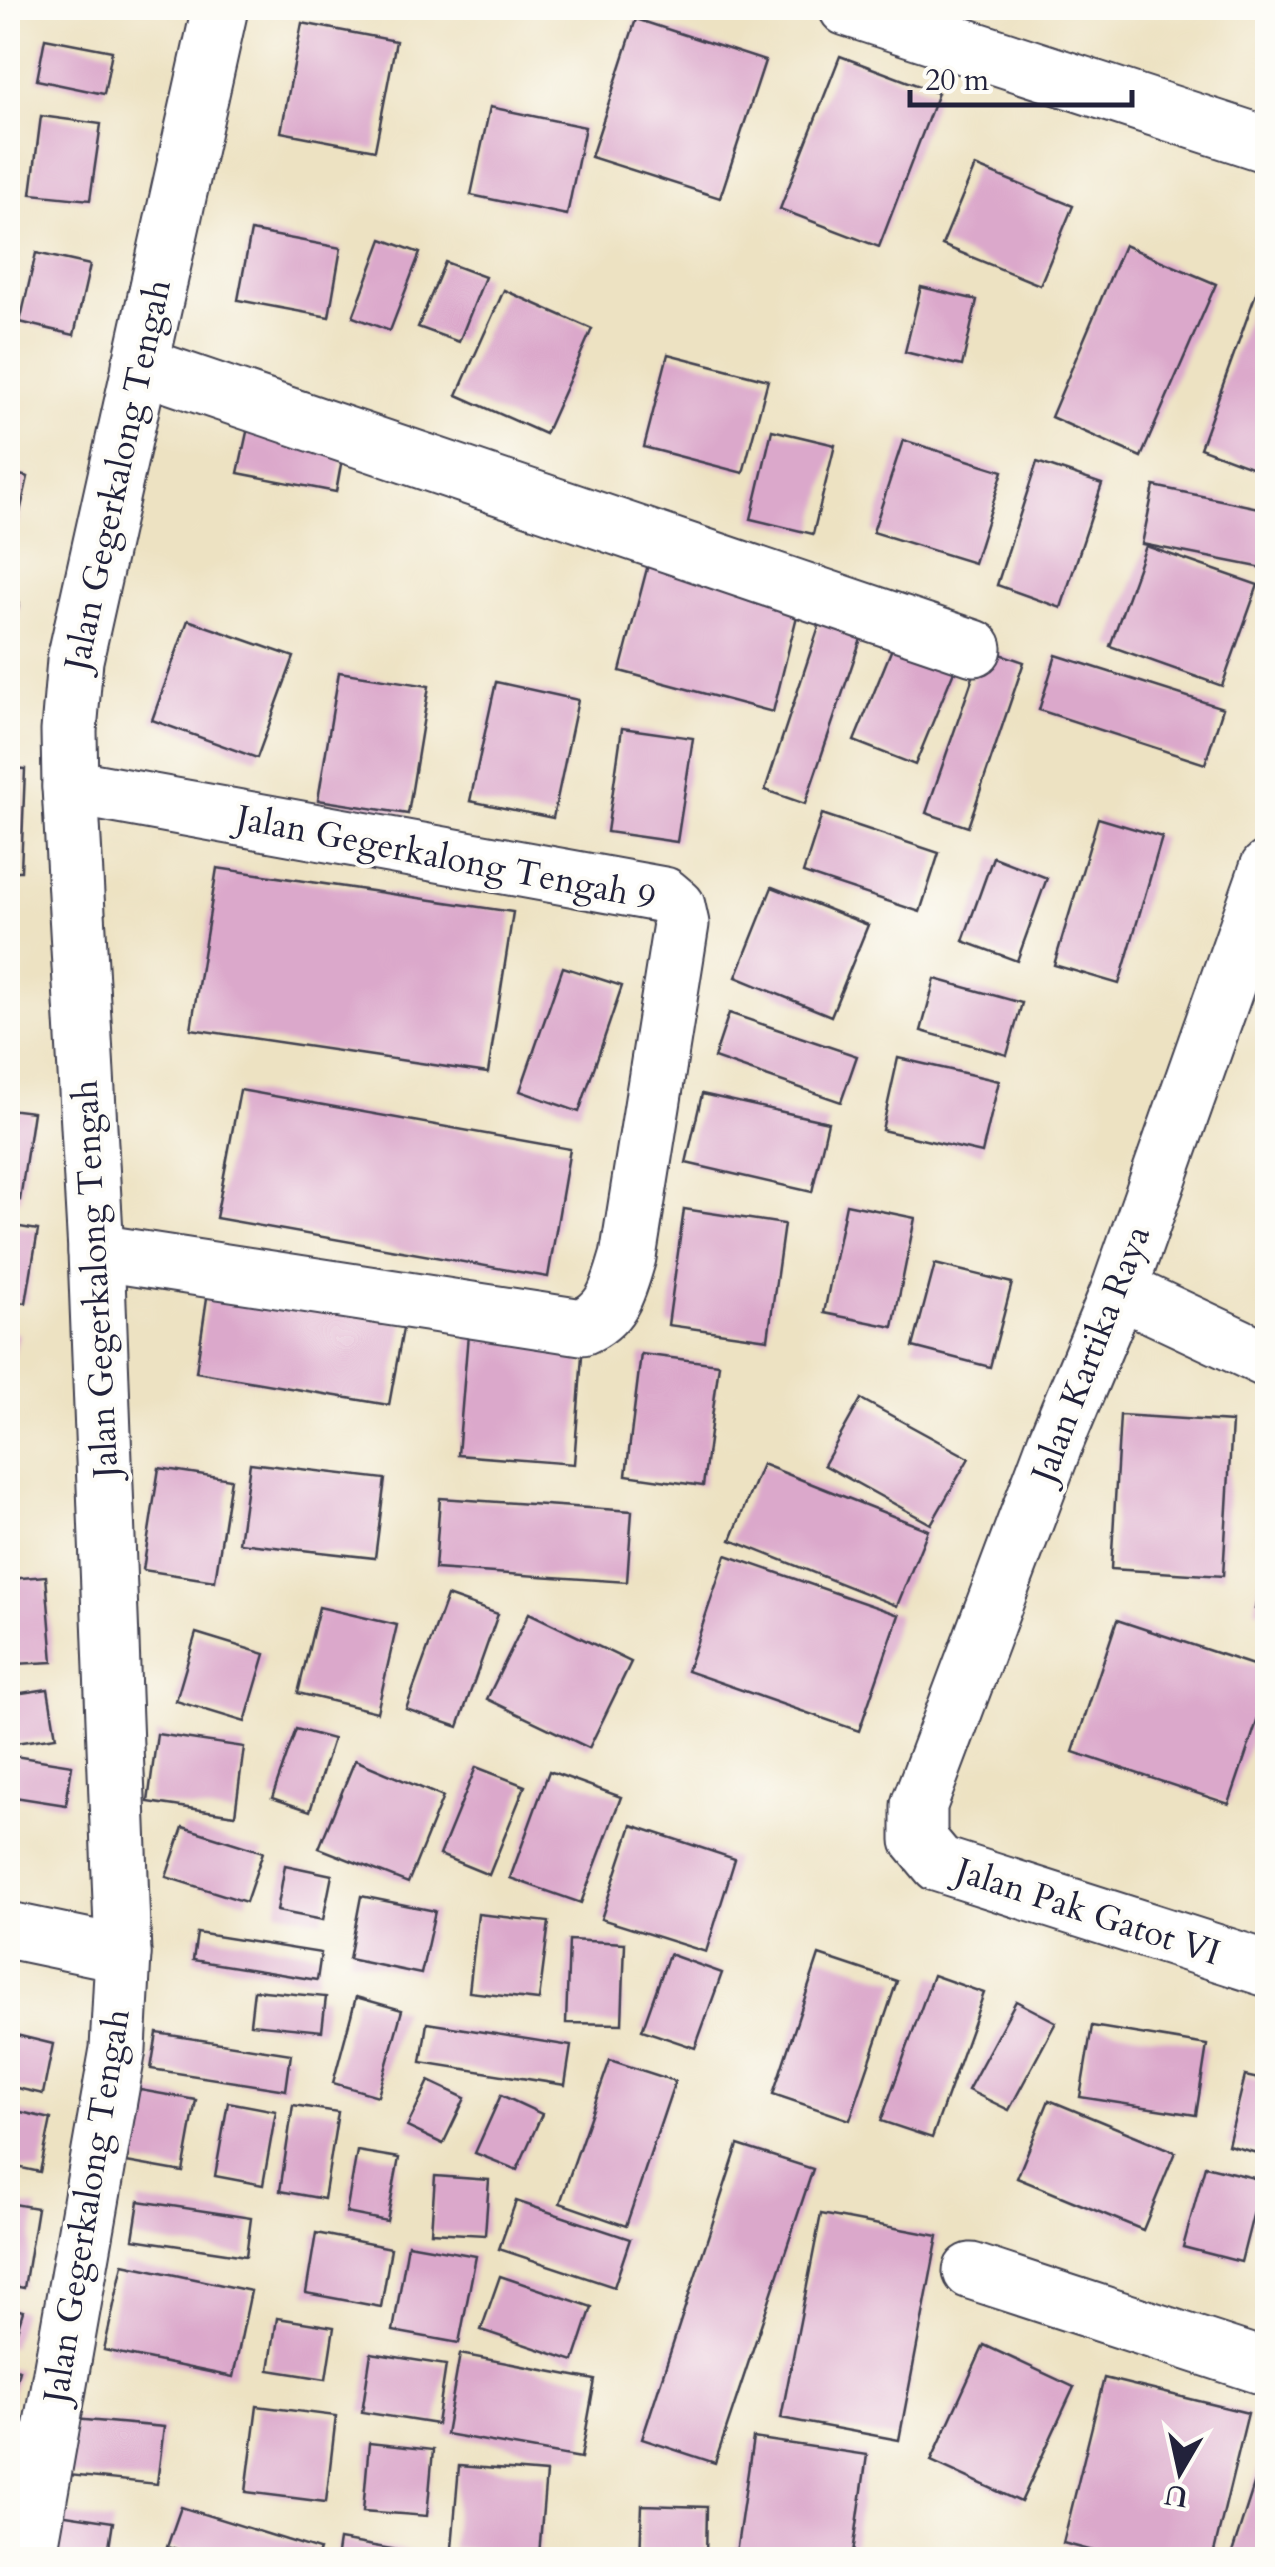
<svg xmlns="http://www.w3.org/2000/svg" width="1275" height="2567" font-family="Cardo,serif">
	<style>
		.building { fill: #dba8cb }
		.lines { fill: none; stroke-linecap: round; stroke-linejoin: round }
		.minor-casing { stroke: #403f4f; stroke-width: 59 }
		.minor { stroke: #fff; stroke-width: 55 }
		.labels { text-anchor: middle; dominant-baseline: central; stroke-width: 8; stroke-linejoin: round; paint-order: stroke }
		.street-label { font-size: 35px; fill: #22223b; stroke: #fdfcf7 }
	</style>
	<rect width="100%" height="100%" fill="#fdfcf7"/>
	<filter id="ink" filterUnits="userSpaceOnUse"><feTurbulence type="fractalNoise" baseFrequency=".01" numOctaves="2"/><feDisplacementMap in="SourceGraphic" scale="20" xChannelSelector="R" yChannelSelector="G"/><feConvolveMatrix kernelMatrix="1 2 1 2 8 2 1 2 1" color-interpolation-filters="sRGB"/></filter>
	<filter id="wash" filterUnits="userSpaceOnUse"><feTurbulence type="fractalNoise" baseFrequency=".0048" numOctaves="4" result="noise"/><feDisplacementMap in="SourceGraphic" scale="40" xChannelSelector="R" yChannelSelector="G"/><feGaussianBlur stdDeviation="2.25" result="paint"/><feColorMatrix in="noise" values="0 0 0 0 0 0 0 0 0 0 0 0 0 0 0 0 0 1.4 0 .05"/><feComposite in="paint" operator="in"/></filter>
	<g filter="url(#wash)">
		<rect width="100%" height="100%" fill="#ede2c2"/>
		<g id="blocks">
			<!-- building -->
			<g class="building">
				<path d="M636,19L765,61L720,198L591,157Z"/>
				<path d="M302,23L396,41L375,150L281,132Z"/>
				<path d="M45,38L112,51L104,94L37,80Z"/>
				<path d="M840,56L938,93L879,247L780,209Z"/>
				<path d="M490,107L585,127L567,215L471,195Z"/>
				<path d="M41,116L101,124L90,200L31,194Z"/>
				<path d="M975,166L1073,206L1040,285L942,245Z"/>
				<path d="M251,231L341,248L329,317L238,300Z"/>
				<path d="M382,239L420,253L390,331L353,317Z"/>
				<path d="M1124,245L1216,284L1141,457L1051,417Z"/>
				<path d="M36,253L90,265L74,335L20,322Z"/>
				<path d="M445,262L485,277L459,342L418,327Z"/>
				<path d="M1267,263L1268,464L1264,472L1200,448Z"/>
				<path d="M921,287L977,300L962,366L905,352Z"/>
				<path d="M504,290L592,329L545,434L457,395Z"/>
				<path d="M668,354L768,380L743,473L644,447Z"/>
				<path d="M249,423L345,442L336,492L238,473Z"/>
				<path d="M772,430L835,445L813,534L751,519Z"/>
				<path d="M903,440L1003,471L974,563L873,532Z"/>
				<path d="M1037,462L1102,484L1061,608L997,585Z"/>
				<path d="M8,472L28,477L9,561H8Z"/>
				<path d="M1154,486L1268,510V569L1142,544Z"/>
				<path d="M1146,546L1258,585L1222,686L1110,646Z"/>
				<path d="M650,557L802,596L773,712L620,671Z"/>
				<path d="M8,601L19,602L10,666H8Z"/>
				<path d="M825,608L867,621L805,804L765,790Z"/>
				<path d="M188,620L294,657L257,758L152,720Z"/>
				<path d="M900,629L961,654L915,765L854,741Z"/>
				<path d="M983,648L1024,662L968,827L926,813Z"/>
				<path d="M1056,655L1223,708L1205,764L1039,710Z"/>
				<path d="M339,672L429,686L408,814L318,800Z"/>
				<path d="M496,682L578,700L553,818L470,801Z"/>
				<path d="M622,728L693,738L677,842L607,832Z"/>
				<path d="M8,768L25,769L21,871H8Z"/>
				<path d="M822,814L939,853L920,912L803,873Z"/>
				<path d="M1098,818L1162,837L1119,984L1054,965Z"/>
				<path d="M993,857L1047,878L1017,961L963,941Z"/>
				<path d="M217,868L513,912L488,1073L191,1029Z"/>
				<path d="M772,887L868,925L831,1016L736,977Z"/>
				<path d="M563,967L622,986L579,1112L520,1091Z"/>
				<path d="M935,979L1022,1003L1007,1055L921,1031Z"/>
				<path d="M729,1013L857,1056L841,1102L714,1058Z"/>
				<path d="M898,1058L999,1081L982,1153L882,1130Z"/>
				<path d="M240,1090L570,1149L548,1277L216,1218Z"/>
				<path d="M702,1094L828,1122L812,1192L686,1163Z"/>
				<path d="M8,1109L33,1112L20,1200L8,1198Z"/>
				<path d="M846,1204L915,1218L893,1327L824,1313Z"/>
				<path d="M684,1209L784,1224L768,1339L668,1325Z"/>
				<path d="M8,1225L38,1230L26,1303L8,1300Z"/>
				<path d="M935,1264L1012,1283L990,1367L913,1347Z"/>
				<path d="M208,1291L404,1323L389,1405L196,1372Z"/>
				<path d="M8,1331L19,1334L9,1374H8Z"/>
				<path d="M468,1334L583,1342L574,1464L458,1455Z"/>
				<path d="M641,1354L719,1364L703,1486L626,1475Z"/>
				<path d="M861,1399L969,1458L931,1524L824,1465Z"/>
				<path d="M1120,1415L1232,1422L1223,1576L1111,1569Z"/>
				<path d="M250,1463L385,1479L375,1558L239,1543Z"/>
				<path d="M762,1464L928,1530L897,1606L731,1540Z"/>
				<path d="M159,1468L231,1479L215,1581L143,1570Z"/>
				<path d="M440,1498L632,1511L627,1582L435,1569Z"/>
				<path d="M1266,1554H1268V1612L1255,1609Z"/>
				<path d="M726,1555L899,1615L859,1731L687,1671Z"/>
				<path d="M46,1576L53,1662L15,1664L9,1579Z"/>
				<path d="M447,1596L498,1614L458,1727L406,1709Z"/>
				<path d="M319,1607L397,1625L377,1712L298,1693Z"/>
				<path d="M529,1613L631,1662L589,1748L487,1699Z"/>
				<path d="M1117,1620L1268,1670V1689L1229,1804L1073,1752Z"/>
				<path d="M196,1633L265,1654L245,1722L176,1701Z"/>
				<path d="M48,1689L56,1737L8,1744V1695Z"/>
				<path d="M296,1729L333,1739L310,1811L272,1798Z"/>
				<path d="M157,1734L244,1747L235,1815L148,1802Z"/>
				<path d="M8,1755L72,1765L66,1805L8,1796Z"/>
				<path d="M355,1760L443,1797L408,1883L319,1848Z"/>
				<path d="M476,1767L525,1786L489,1875L440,1855Z"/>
				<path d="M549,1771L621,1797L581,1903L510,1878Z"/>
				<path d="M632,1825L735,1859L706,1952L601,1919Z"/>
				<path d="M183,1827L263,1852L246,1902L166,1877Z"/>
				<path d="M285,1865L332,1875L323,1920L277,1911Z"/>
				<path d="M361,1896L435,1911L421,1974L349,1959Z"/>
				<path d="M478,1914L549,1922L539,2000L469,1992Z"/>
				<path d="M197,1933L321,1953L317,1980L193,1960Z"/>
				<path d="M569,1940L625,1943L622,2024L566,2023Z"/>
				<path d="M669,1954L722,1973L695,2048L642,2030Z"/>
				<path d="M819,1955L897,1981L850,2120L773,2094Z"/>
				<path d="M933,1975L984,1993L932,2138L881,2121Z"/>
				<path d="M254,1990L326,1997L322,2031L250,2024Z"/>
				<path d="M356,1997L402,2010L378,2096L333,2083Z"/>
				<path d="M1016,2001L1056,2022L1009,2110L968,2090Z"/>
				<path d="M427,2023L571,2046L565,2085L421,2062Z"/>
				<path d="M1092,2026L1207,2045L1196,2115L1080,2097Z"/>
				<path d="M8,2033L53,2044L43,2094L8,2086Z"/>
				<path d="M157,2033L291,2054L286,2090L151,2069Z"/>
				<path d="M610,2060L675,2081L626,2226L560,2203Z"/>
				<path d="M1245,2076L1268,2081V2156L1228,2145Z"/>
				<path d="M429,2081L465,2098L443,2144L407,2127Z"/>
				<path d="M129,2088L196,2100L183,2172L115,2160Z"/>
				<path d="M501,2095L542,2114L517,2170L475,2153Z"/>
				<path d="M1049,2100L1175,2152L1143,2230L1017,2178Z"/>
				<path d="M228,2102L276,2111L263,2185L215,2176Z"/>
				<path d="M293,2105L338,2112L324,2199L280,2191Z"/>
				<path d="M8,2109L51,2119L40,2172L8,2165Z"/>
				<path d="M738,2145L813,2169L715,2463L642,2439Z"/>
				<path d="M357,2151L399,2158L387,2221L346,2213Z"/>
				<path d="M1205,2166L1262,2180L1241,2262L1183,2247Z"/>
				<path d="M435,2176L489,2180L485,2235L431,2232Z"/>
				<path d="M139,2201L251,2218L246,2256L133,2239Z"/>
				<path d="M516,2201L630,2239L614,2287L499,2249Z"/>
				<path d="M8,2203L37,2208L24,2288L8,2285Z"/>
				<path d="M821,2214L938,2236L899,2440L781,2418Z"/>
				<path d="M316,2233L391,2248L381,2307L306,2293Z"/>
				<path d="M408,2244L476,2256L459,2343L393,2331Z"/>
				<path d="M123,2264L251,2291L233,2377L104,2350Z"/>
				<path d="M500,2276L592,2307L574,2361L481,2330Z"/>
				<path d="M8,2307L23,2311L12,2347L8,2346Z"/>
				<path d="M277,2318L334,2327L326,2379L269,2370Z"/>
				<path d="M984,2345L1074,2387L1021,2502L931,2461Z"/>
				<path d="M371,2353L446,2365L437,2424L362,2412Z"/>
				<path d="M460,2354L595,2380L581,2458L446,2434Z"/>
				<path d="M8,2367L19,2370L9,2408H8Z"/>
				<path d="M1104,2378L1248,2413L1212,2560H1127L1063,2543Z"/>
				<path d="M257,2406L336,2416L326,2502L246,2492Z"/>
				<path d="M74,2419L164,2427L157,2484L68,2475Z"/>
				<path d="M753,2438L867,2455L852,2560H735Z"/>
				<path d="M369,2443L433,2450L427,2516L363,2511Z"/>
				<path d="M459,2466L546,2473L539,2555L452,2548Z"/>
				<path d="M1260,2466L1268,2469V2560L1232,2553Z"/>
				<path d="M642,2505L707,2507L706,2560H640Z"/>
				<path d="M181,2507L319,2550L316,2560H207L167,2547Z"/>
				<path d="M59,2514L113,2522L107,2560L53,2556Z"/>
				<path d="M339,2540L421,2554L420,2560H336Z"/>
			</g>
		</g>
	</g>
	<g filter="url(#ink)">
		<use href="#blocks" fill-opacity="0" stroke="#403f4f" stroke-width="2.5"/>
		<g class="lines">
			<!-- minor casing -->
			<g class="minor-casing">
				<g id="minor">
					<path d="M847,8L1268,145"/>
					<path d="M140,365L974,648"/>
					<path d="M70,787L664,895L677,906L681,924L628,1257C618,1289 614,1313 582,1327L96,1252"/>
					<path d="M1268,868L1119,1290L1055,1443L919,1805V1840L939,1864L1268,1969"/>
					<path d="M1119,1290L1268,1360"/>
					<path d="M8,1930L123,1954"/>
					<path d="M971,2271L1268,2368"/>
					<path d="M28,2560L118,2049L123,1954L96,1252L70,787L69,731L75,660L220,8"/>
				</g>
			</g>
			<!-- minor -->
			<use href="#minor" class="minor"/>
		</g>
	</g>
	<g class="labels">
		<!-- street labels -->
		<g class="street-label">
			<text transform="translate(118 475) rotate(-78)">Jalan Gegerkalong Tengah</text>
			<text transform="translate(446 858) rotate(11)">Jalan Gegerkalong Tengah 9</text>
			<text transform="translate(96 1279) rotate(-93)">Jalan Gegerkalong Tengah</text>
			<text transform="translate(1091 1354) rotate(-69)">Jalan Kartika Raya</text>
			<text transform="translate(1088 1912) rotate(18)">Jalan Pak Gatot VI</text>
			<text transform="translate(87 2206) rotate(-81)">Jalan Gegerkalong Tengah</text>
		</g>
	</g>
	<!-- margin -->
	<rect width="1275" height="2567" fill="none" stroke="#fdfcf7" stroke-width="40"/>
	<!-- north arrow -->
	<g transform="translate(1180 2472) rotate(189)" stroke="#fdfcf7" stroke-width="8" paint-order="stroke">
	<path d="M0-8L18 38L0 25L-18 38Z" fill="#22223b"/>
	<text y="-15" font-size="28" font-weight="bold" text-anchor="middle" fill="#22223b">U</text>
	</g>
	<!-- scale -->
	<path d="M910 90v15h222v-15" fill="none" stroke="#22223b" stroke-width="5"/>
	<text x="925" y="90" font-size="30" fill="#22223b" stroke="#fdfcf7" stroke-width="8" paint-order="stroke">20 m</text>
</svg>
